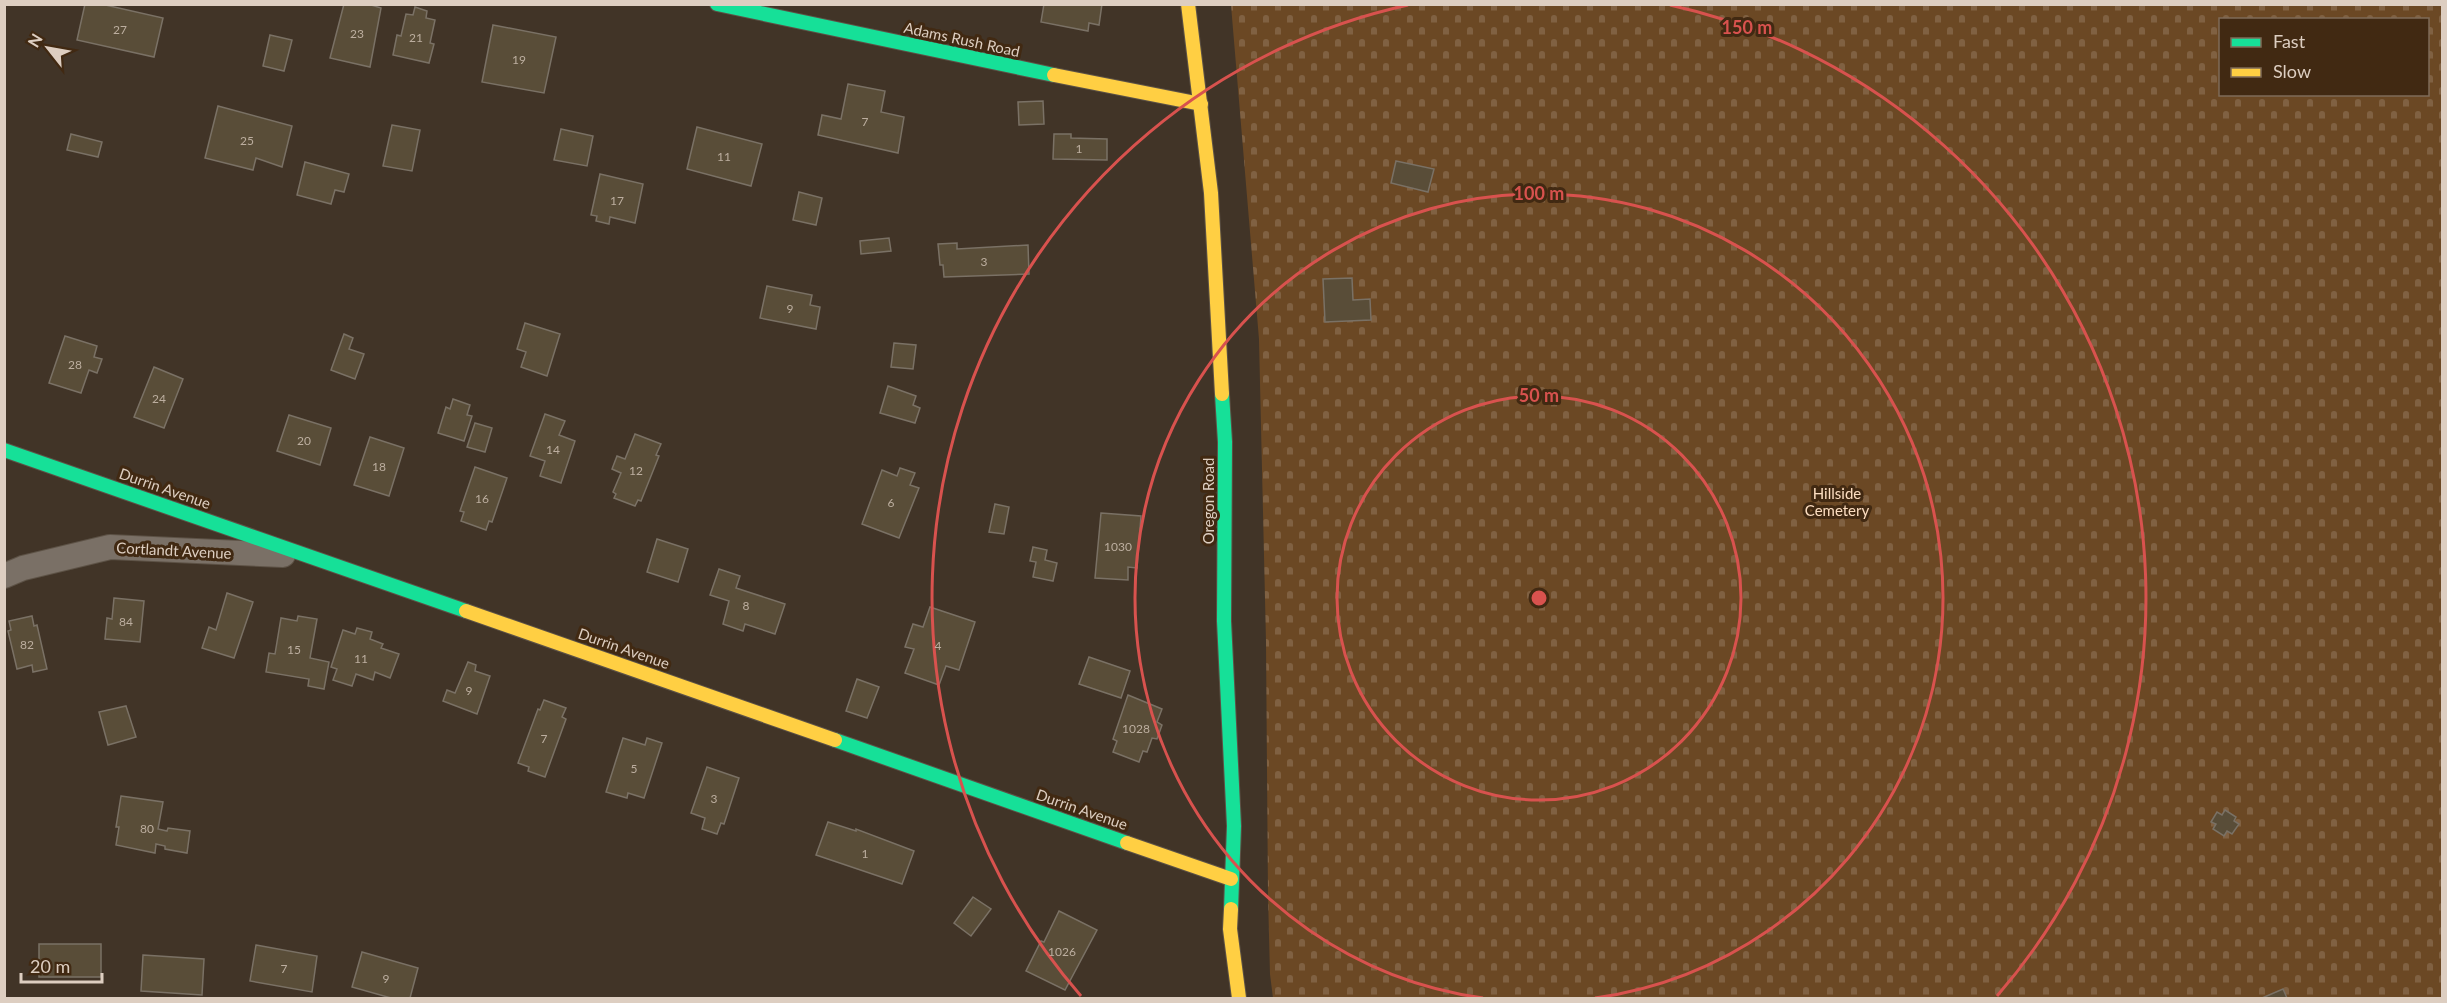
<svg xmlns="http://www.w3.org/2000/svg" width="2447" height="1003" font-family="Lato,sans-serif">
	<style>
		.cemetery { fill: url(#cemetery-stones); fill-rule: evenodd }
		.building { fill: #594d38; stroke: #7a7165; stroke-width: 1.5 }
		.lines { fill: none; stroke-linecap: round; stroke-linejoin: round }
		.street-casing { stroke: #5d5246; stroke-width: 26 }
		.fast-casing { stroke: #5d5246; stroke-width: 16 }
		.slow-casing { stroke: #5d5246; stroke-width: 16 }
		.street { stroke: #7a7066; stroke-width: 24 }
		.fast { stroke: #16e098; stroke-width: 14 }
		.slow { stroke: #ffcf43; stroke-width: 14 }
		.ring { fill: none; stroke: #d8524e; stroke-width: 3 }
		.labels { text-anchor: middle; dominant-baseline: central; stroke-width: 6; stroke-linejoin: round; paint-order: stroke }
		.number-label { font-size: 12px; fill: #bcae9f }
		.street-label { font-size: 15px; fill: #ddcec1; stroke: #412912 }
		.park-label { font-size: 15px; fill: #fcddc0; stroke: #412912 }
		.centre { fill: #d8524e; stroke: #412912; stroke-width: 3 }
		.ring-label { font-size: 18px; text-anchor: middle; font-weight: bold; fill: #d8524e; stroke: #412912; stroke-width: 6; stroke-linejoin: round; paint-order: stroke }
	</style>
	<defs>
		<pattern id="cemetery-stones" width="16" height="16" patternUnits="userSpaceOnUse" patternTransform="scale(1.5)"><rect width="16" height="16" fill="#6b4824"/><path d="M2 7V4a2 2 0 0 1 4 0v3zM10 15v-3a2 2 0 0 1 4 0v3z" fill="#806142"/></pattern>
	</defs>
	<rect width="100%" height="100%" fill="#413427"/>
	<!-- cemetery -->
	<path class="cemetery" d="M1231,5H2442V998H1273L1270,974L1268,895L1266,641L1259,339ZM2220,20H2428V94H2220Z"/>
	<!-- building -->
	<g class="building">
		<path d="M85,4H101L163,18L154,57L77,40Z"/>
		<path d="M344,4H368L381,8L370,67L330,58Z"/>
		<path d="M1044,4H1102L1099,25L1089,23L1088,31L1041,22Z"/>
		<path d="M415,7L427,11L426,18L435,20L430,43L434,44L429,63L393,55L397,35L401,36L406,14L413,15Z"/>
		<path d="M493,25L556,37L544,93L482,82Z"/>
		<path d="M270,35L292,40L284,71L263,66Z"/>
		<path d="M848,84L885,91L881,112L904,117L898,153L818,135L822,115L841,119Z"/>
		<path d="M1043,101L1044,124L1019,125L1018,102Z"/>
		<path d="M218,106L292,126L282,167L256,158L253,170L205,158Z"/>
		<path d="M392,125L420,130L412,171L383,166Z"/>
		<path d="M697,127L762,144L751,186L687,169Z"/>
		<path d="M561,129L593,136L587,166L554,160Z"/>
		<path d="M71,134L102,142L98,157L67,150Z"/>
		<path d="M1054,134H1071V138L1107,139V160L1053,159Z"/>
		<path d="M1396,161L1434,169L1428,192L1391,183Z"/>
		<path d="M305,162L349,174L344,192L335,190L331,204L297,195Z"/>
		<path d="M600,174L643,184L635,223L610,217L609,224L596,221L597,216L591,215Z"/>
		<path d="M799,192L822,198L816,225L793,220Z"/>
		<path d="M889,238L891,251L861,254L860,241Z"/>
		<path d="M957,243V249L1028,245L1029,274L944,277L943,265H940L938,244Z"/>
		<path d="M1352,278L1353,300L1370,299L1371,320L1325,322L1323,279Z"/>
		<path d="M767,286L812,295L810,305L820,307L816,329L760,318Z"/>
		<path d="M525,323L560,334L547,376L521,367L526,352L517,349Z"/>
		<path d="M344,334L353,338L349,349L364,354L355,379L331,370Z"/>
		<path d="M65,336L97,346L94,357L102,359L97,373L89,370L81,393L49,383Z"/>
		<path d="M894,343L916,345L913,369L891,367Z"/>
		<path d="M154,367L183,379L164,428L134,417Z"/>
		<path d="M888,386L916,396L913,405L920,408L915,423L880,413Z"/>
		<path d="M453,399L470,405L467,415L472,416L464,441L438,433L446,407L450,409Z"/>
		<path d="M545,414L565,421L559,435L575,441L561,483L540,476L545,461L530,456Z"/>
		<path d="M289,415L331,428L320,465L277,451Z"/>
		<path d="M475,423L492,428L485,452L467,447Z"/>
		<path d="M635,434L661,444L656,455L659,456L641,501L638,500L635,506L614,498L616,494L613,492L621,473L612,469L617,456L625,459Z"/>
		<path d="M370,437L404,448L389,496L354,485Z"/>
		<path d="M475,467L507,478L492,522L489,521L486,530L461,521L464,512L460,511Z"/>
		<path d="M900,468L915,473L910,485L919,488L899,538L862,524L882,470L897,476Z"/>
		<path d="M995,504L1009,507L1004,534L989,532Z"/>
		<path d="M1101,513L1141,516L1137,568L1128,567V580L1095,578Z"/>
		<path d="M657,539L688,549L678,582L647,572Z"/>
		<path d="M1033,547L1047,550L1045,560L1057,563L1053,581L1033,577L1036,562L1030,561Z"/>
		<path d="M719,569L740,576L736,588L785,604L775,634L745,624L743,631L723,624L729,601L710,595Z"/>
		<path d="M227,593L253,602L234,658L202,648L209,627L216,630Z"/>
		<path d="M114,598L144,601L140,642L105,639L107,618L112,619Z"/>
		<path d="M930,607L975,622L959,670L946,666L939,685L905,673L914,649L905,647L913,624L923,627Z"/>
		<path d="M32,616L34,626L37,625L47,669L33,672L32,665L17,669L8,631L11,630L9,621Z"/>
		<path d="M298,616L317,619L310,658L329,662L324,689L308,686L309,679L266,672L269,653L275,654L281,618L297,621Z"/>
		<path d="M357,628L372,632L370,639L383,644L381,648L399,654L390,678L375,672L373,680L356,674L352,686L333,680L337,669L331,667L343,630L355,634Z"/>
		<path d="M1089,657L1130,671L1121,698L1079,684Z"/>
		<path d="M468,662L476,665L475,671L490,676L477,714L443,701L447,690L455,693Z"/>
		<path d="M857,679L879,687L867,718L846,711Z"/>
		<path d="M1128,695L1162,709L1157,722L1162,725L1157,739L1152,738L1147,752L1143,751L1139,762L1113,752L1117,741L1113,739Z"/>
		<path d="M544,700L566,708L562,717L566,719L545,777L528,771L529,767L518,763L538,709L540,710Z"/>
		<path d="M126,706L136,737L108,745L99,712Z"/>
		<path d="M623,738L645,745L647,738L662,743L644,798L628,793L627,798L606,792Z"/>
		<path d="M707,767L739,778L724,824L721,823L717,834L702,829L705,818L691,813Z"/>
		<path d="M121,796L163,802L158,829L167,831L168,828L190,831L187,853L165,849V846L156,844L155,853L116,845L119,827H116Z"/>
		<path d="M2225,810L2236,817L2234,821L2239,824L2232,834L2227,831L2224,836L2213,829L2216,824L2211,822L2217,812L2222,815Z"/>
		<path d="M828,822L856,831V829L914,851L902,884L816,855Z"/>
		<path d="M973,897L991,909L971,936L954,923Z"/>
		<path d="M1059,911L1097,930L1065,990L1026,971L1041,941L1044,942Z"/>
		<rect x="39" y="944" width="62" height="33"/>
		<path d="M256,945L317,956L312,992L250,981Z"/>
		<path d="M362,952L418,968L410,998H391L352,987Z"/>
		<path d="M143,955L204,959L202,995L141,991Z"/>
		<path d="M2283,989L2287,998H2262Z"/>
	</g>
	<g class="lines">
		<!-- street casing -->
		<g class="street-casing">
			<path id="street" d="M4,576L23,568L110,547L283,555"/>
		</g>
		<!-- fast casing -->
		<g class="fast-casing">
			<g id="fast">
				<path d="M717,4L1054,75"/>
				<path d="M1222,394L1225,442L1224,621L1234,826L1231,909"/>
				<path d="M4,450L466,611"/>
				<path d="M835,740L1127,843"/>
			</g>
		</g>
		<!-- slow casing -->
		<g class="slow-casing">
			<g id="slow">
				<path d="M1188,4L1211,193L1222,394"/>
				<path d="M1054,75L1201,104"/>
				<path d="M466,611L835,740"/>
				<path d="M1127,843L1231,879"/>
				<path d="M1231,909L1230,929L1239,998"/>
			</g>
		</g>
		<!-- street -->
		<use href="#street" class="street"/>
		<!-- fast -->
		<use href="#fast" class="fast"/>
		<!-- slow -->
		<use href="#slow" class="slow"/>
	</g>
	<!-- distance rings -->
	<g class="ring">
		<circle cx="1539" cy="598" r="202"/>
		<path d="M1483 998A404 404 0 1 1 1595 998"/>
		<path d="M1081 996A607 607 0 0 1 1408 5M1670 5A607 607 0 0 1 1997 996"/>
	</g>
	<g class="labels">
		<!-- number labels -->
		<g class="number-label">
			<text x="120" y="29">27</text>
			<text x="357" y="33">23</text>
			<text x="416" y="37">21</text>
			<text x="519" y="59">19</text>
			<text x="865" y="121">7</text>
			<text x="247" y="140">25</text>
			<text x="1079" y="148">1</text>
			<text x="724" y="156">11</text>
			<text x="617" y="200">17</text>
			<text x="984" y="261">3</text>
			<text x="790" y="308">9</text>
			<text x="75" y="364">28</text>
			<text x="159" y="398">24</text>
			<text x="304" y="440">20</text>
			<text x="553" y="449">14</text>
			<text x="379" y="466">18</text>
			<text x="636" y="470">12</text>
			<text x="482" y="498">16</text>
			<text x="891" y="502">6</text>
			<text x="1118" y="546">1030</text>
			<text x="746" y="605">8</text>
			<text x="126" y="621">84</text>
			<text x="27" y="644">82</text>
			<text x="938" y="645">4</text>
			<text x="294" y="649">15</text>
			<text x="361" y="658">11</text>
			<text x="469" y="690">9</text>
			<text x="1136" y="728">1028</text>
			<text x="544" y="738">7</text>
			<text x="634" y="768">5</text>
			<text x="714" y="798">3</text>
			<text x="147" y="828">80</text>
			<text x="865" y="853">1</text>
			<text x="1062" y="951">1026</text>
			<text x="284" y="968">7</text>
			<text x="386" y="978">9</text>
		</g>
		<!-- street labels -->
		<g class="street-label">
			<text transform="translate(962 39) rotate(12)">Adams Rush Road</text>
			<text transform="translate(165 488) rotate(19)">Durrin Avenue</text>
			<text transform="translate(1208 501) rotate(-90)">Oregon Road</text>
			<text transform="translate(174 550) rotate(3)">Cortlandt Avenue</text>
			<text transform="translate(624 648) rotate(19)">Durrin Avenue</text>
			<text transform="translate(1082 809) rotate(19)">Durrin Avenue</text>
		</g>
		<!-- park labels -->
		<g class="park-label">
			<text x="1837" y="493">Hillside<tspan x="1837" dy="17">Cemetery</tspan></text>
		</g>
	</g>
	<circle cx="1539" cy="598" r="9" class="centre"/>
	<g class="ring-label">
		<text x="1747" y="34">150 m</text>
		<text x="1539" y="200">100 m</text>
		<text x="1539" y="402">50 m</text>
	</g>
	<!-- border -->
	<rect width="2447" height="1003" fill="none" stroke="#ddcec1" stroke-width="12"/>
	<!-- legend -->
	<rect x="2219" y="18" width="210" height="78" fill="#412912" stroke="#7f6b58" stroke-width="1.5"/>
	<rect x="2231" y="38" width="30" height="9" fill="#16e098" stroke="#7f6b58" stroke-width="1.5"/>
	<text x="2273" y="48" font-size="18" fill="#ddcec1">Fast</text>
	<rect x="2231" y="68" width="30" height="9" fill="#ffcf43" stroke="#7f6b58" stroke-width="1.5"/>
	<text x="2273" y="78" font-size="18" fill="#ddcec1">Slow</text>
	<!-- north arrow -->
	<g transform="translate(48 48) rotate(301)" stroke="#412912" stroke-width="4.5" paint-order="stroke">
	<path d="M0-4.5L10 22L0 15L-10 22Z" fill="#ddcec1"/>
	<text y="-9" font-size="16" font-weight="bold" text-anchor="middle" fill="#ddcec1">N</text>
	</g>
	<!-- scale -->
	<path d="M21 973v9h81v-9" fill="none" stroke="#ddcec1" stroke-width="3"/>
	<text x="30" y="973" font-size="18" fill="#ddcec1" stroke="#412912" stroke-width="4.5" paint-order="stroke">20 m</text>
</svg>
